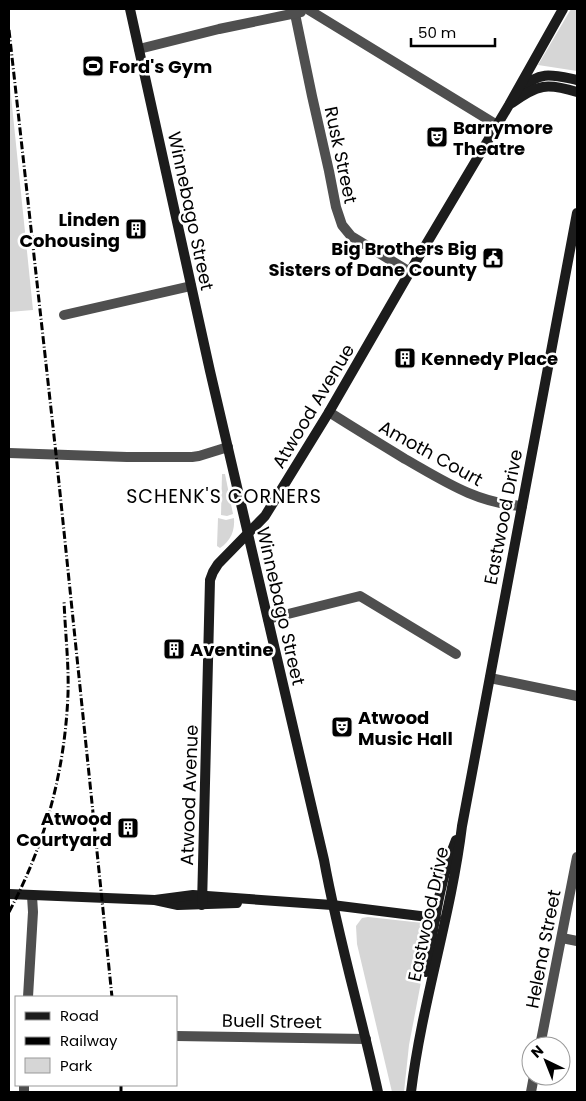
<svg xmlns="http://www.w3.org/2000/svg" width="586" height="1101" font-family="Poppins,sans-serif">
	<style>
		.green { fill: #d6d6d6 }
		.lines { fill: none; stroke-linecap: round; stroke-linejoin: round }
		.street { stroke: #4f4f4f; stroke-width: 10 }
		.secondary { stroke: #1c1c1c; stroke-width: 10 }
		.rail { stroke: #000; stroke-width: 3; stroke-dasharray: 8 2.5 1 2.5; stroke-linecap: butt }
		.labels { text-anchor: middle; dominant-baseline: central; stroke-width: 5; stroke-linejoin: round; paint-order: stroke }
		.poi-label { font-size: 18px; font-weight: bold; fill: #000; stroke: #fff; text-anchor: start }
		.street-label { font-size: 18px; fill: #000; stroke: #fff }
		.neighbourhood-label { font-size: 19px; letter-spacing: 1px; fill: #000; stroke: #fff }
	</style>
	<rect width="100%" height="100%" fill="#fff"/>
	<!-- green -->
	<g class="green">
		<path d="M571,9H577V71L538,65Z"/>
		<path d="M9,76L33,310L9,312Z"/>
		<path d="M222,474H225L233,514L227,516L221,515Z"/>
		<path d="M218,518L226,520L234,518C235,530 231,541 220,548L217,546Z"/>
		<path d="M368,917L423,923L430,928L429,940L409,1045L404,1092H392L357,944L356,926L362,918Z"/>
	</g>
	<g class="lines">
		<!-- street -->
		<g class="street">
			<path d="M294,9L312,96L329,171L336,207L342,225L351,236L410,272"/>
			<path d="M309,10L497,125"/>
			<path d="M139,49L219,29L301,12"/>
			<path d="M64,315L191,286"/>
			<path d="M329,412C354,428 379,443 405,459C444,481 476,503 522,506"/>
			<path d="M9,453L127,457H192L199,456L228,447"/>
			<path d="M268,619L360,596L456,654"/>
			<path d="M490,678L577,696"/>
			<path d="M562,938L577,941"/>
			<path d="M28,997L33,912L32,896"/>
			<path d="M176,1036L366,1039"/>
			<path d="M540,1046L577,857"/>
			<path d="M24,1092V1085"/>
			<path d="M531,1092L534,1076"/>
		</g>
		<!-- secondary -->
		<g class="secondary">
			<path d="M130,9L210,371L324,860C338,938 361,1014 378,1092"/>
			<path d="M521,89C540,70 553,75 577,80"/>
			<path d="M512,103C538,84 547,83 577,92"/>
			<path d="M9,894L155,900L178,905L237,903"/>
			<path d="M155,900L193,895L332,905L436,918"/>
			<path d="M202,905L210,580L213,572L218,564L265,516L329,412L415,263L509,105L563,9"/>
			<path d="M426,972C434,928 439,881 456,840"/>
			<path d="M411,1092C422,1002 451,916 462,826L577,213"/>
		</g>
		<!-- rail -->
		<g class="rail">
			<path d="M9,30L56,454L112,997"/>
			<path d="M9,912C45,845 65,771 68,694C69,663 65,631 64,600"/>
			<path d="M121,1085V1092"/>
		</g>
	</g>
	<!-- icons -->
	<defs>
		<g id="stadium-square" transform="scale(1.125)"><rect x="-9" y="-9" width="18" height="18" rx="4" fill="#000" stroke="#fff"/><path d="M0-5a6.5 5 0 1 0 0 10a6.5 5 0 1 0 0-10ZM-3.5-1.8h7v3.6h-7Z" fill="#fff"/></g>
		<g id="theatre-square" transform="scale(1.125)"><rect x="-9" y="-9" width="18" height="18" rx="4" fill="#000" stroke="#fff"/><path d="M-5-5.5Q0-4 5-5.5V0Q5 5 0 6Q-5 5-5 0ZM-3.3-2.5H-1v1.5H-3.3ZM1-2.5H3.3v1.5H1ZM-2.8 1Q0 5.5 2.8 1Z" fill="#fff"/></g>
		<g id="building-square" transform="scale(1.125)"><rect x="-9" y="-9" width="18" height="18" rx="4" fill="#000" stroke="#fff"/><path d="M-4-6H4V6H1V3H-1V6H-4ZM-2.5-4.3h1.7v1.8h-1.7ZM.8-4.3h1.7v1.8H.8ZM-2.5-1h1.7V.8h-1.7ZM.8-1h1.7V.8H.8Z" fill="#fff"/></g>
		<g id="civic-square" transform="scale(1.125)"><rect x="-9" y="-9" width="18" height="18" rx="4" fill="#000" stroke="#fff"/><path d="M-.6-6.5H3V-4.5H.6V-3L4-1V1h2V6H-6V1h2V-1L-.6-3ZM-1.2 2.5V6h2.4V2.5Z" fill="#fff"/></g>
	</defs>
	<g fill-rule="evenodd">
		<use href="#stadium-square" x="93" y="66"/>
		<use href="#theatre-square" x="437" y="137"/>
		<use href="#building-square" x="136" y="229"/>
		<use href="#civic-square" x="493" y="258"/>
		<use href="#building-square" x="405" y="358"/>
		<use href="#building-square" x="174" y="649"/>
		<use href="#theatre-square" x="342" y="727"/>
		<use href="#building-square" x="128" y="828"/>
	</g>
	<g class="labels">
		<!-- poi labels -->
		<g class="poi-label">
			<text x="109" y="66">Ford's Gym</text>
			<text x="453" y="127">Barrymore<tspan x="453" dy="21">Theatre</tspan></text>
			<text x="120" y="219" text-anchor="end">Linden<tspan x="120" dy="21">Cohousing</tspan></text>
			<text x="477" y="248" text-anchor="end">Big Brothers Big<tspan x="477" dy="21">Sisters of Dane County</tspan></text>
			<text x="421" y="358">Kennedy Place</text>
			<text x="190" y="649">Aventine</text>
			<text x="358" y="717">Atwood<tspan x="358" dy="21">Music Hall</tspan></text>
			<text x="112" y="818" text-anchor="end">Atwood<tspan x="112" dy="21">Courtyard</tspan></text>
		</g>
		<!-- street labels -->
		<g class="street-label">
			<text transform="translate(341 155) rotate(78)">Rusk Street</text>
			<text transform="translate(191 211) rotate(78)">Winnebago Street</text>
			<text transform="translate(313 406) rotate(-59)">Atwood Avenue</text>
			<text transform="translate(431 453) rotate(29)">Amoth Court</text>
			<text transform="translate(503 517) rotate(-79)">Eastwood Drive</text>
			<text transform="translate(281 606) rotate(77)">Winnebago Street</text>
			<text transform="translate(189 795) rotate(-88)">Atwood Avenue</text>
			<text transform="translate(428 914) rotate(-78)">Eastwood Drive</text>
			<text transform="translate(543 949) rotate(-79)">Helena Street</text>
			<text transform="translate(272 1021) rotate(1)">Buell Street</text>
		</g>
		<!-- neighbourhood labels -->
		<g class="neighbourhood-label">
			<text x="224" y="496">SCHENK'S CORNERS</text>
		</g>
	</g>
	<!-- border -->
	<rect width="586" height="1101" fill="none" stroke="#000000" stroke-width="20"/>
	<!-- legend -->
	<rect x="15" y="996" width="162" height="90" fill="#ffffff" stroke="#999999"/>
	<rect x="25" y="1012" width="25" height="8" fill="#1c1c1c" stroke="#999999"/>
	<text x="60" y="1021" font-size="15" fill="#000000">Road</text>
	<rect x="25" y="1037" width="25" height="8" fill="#000000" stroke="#999999"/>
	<text x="60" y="1046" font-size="15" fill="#000000">Railway</text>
	<rect x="25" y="1058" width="25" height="15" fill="#d6d6d6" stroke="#999999"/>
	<text x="60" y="1071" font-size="15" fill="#000000">Park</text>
	<!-- north arrow -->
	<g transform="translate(546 1061) rotate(317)"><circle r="24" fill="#ffffff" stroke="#999999"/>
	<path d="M0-4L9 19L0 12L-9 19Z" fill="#000000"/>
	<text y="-8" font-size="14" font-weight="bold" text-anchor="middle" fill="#000000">N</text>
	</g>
	<!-- scale -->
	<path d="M411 38v8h84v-8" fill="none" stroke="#000000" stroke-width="2.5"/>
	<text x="418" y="38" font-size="15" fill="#000000" stroke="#ffffff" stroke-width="4" paint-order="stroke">50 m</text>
</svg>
